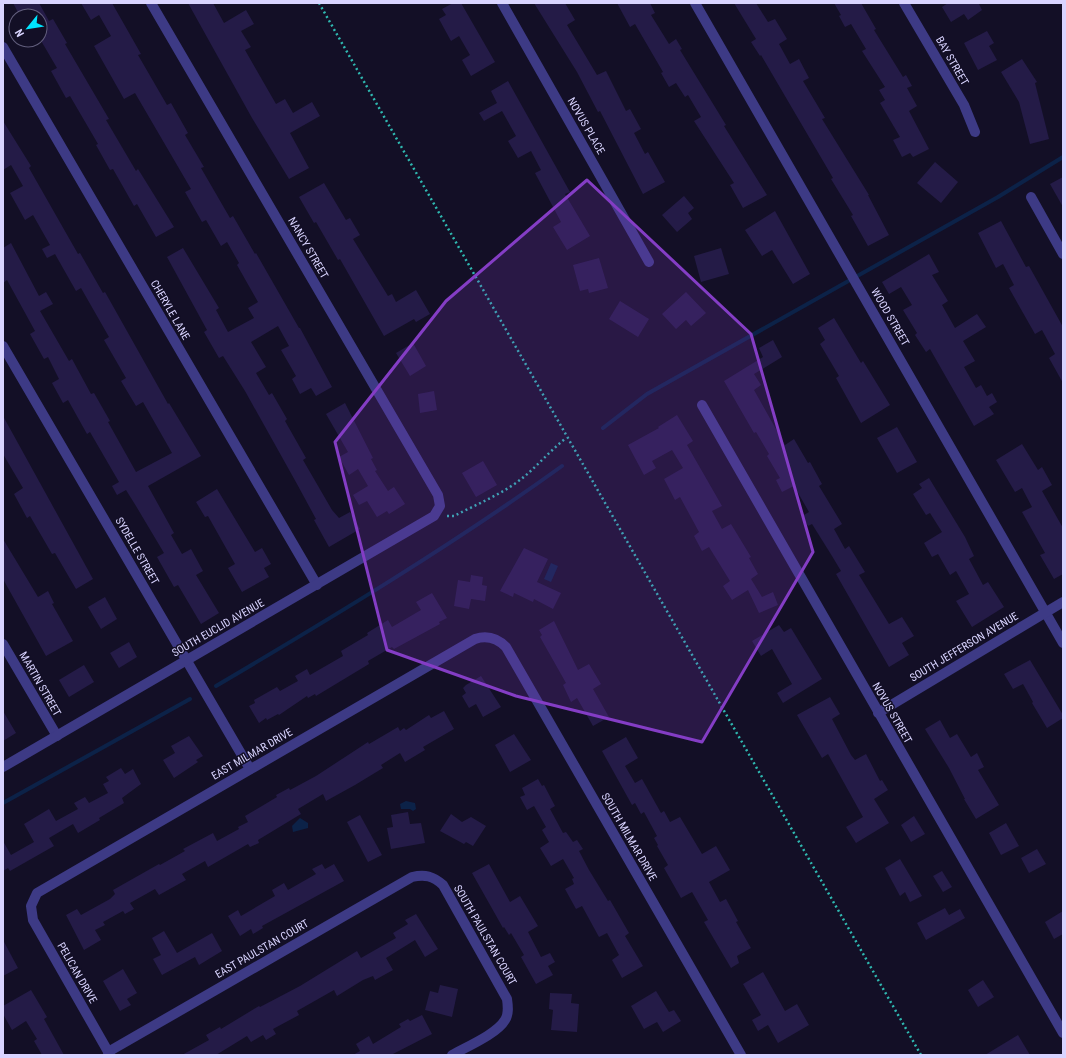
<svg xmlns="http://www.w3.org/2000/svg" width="1066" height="1058" font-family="'Roboto Condensed',sans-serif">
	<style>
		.water { fill: #0c2248 }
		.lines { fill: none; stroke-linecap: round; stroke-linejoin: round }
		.stream { stroke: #0c2248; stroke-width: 4 }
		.building { fill: #241b47 }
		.path { stroke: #2fb8b0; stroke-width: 2.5; stroke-dasharray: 2 3; stroke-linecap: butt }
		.street { stroke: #3d3a85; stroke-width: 10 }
		.marked { fill: #843dc5; fill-opacity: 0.2; stroke: #843dc5; stroke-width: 3; stroke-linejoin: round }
		.labels { text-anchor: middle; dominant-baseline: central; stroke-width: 3; stroke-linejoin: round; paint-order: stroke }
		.street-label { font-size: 11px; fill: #d9d4ff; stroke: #130f26 }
	</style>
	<rect width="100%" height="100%" fill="#130f26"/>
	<!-- water -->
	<g class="water">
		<path d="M551,563L558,566L551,582L544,579Z"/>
		<path d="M406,801L415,803L416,809L413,811L410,809H401L400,804Z"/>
		<path d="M300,818L308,823V828L293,832L292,826Z"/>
	</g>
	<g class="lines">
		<!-- stream -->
		<g class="stream">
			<path d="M603,428L647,394L998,197L1063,157"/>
			<path d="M216,686C333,617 451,546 562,466"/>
			<path d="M3,803L190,699"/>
		</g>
	</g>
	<!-- building -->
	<g class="building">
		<path d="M13,3H39L49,21L53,19L67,43L65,44L109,119L106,120L136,171L138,169L174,227L156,237L137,204L134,206L113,169L110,170L96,145L98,144L70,96L66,98L51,71L57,68L40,39V16H20Z"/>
		<path d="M81,3H112L141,54L138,55L167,105L171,103L188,133L185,135L204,167L201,168L230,218L233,216L255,254L256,253L299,328H300L332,387L316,396L311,388L300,394L292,379L296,376L281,350L289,346L278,326L251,342L266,367L256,373L269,395L272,393L287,419L285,421L306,458L303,460L332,510L339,518L350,512L360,529L329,547L314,520L316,519L297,484L245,391L223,356L219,358L204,332L207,330L167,257L183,248L219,308L216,310L228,332L254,318L248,308L258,302L237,265L239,263L227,242L221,246L206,220L202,222L185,192L191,189L135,93L124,99L94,46L111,36L99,15L91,20Z"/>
		<path d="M188,3H213L224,23L246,10L254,24L241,31L251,47L245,50L276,104L285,99L293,113L312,102L320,116L290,133L309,168L289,179L252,118Z"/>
		<path d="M453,3H461L495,62L471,76L462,60L470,55L459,36L451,41L439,19L446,15L442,9Z"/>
		<path d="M534,3H565L575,20L567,25L597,75L606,71L626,111L630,109L641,129L634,133L645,154L648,152L665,182L643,194L600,111L598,112L577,72Z"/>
		<path d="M617,3H650L655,13L651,15L669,44L676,39L682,49L680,50L726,125L724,126L767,195L743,208L730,185L734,183L694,121L701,117L688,95L685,97L676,83L669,87L661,73L663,72L635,24L630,27Z"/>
		<path d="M734,3H756L768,22L775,19L787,39L779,44L790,64L799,59L809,78L803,81L825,118L822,119L869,195H868L889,235L868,246L851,216L853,215L831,179L833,178L761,55L760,56L751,42L756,39Z"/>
		<path d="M834,3H861L876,29L874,30L903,77L906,75L912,86L907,88L917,106L909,111L929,149L913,157L910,153L902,157L893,140L900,137L880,103L885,100L879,90L885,87L862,51L866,49L851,24L845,27L839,16L841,15Z"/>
		<path d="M948,3H981L979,4L982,10L968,20L964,14L951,22L942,7Z"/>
		<path d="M987,31L994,43L989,46L997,60L978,70L964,43Z"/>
		<path d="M1022,59L1037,82L1035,83L1049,139L1030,144L1019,102L1001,72Z"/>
		<path d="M508,81L570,192L565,194L590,236L567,250L553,227L561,222L535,173L541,170L531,151L518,158L508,141L516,136L502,111L484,121L479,113L497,103L491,91Z"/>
		<path d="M3,121L31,166L29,168L78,254L80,253L103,293L105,292L168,404L169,403L201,456L148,486L174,533L171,535L182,554L191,549L203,571L196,575L219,613L201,624L178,585L174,587L157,557L164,553L136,506L126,490L117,495L112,486L119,482L90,432L87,434L68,400L63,403L52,383L59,379L48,357L44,359L30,334L35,331L7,280L3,283V248L11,243L39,296L46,292L53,304L40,311L69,361L72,359L91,394L94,393L110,421L108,422L136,472L172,453L143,402L136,406L121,381L126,378L104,340L109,337L81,288L76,291L55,254L47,258L42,249L50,245L33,215L25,220L10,193L23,186L11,165L3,170Z"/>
		<path d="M935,162L958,182L941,203L917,183Z"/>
		<path d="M1063,177V207L1050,184Z"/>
		<path d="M324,183L346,220L350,218L360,235L353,239L388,296L392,294L396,302L416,290L430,314L416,322L414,319L384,336L340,259L338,260L316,222L314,223L299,197Z"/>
		<path d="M684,196L694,208L688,213L692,219L677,232L662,215Z"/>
		<path d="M775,211L810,274L793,284L772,250L762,256L745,230Z"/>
		<path d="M1001,221L1026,267L1029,266L1063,327V383L1049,358L1055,354L1042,330L1035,334L1009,288L1014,285L1003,264L996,268L978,233Z"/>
		<path d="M721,248L729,274L701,282L694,256Z"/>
		<path d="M929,254L939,272L932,275L948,301L942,305L955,328L977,314L986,327L963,341L975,361L964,367L976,388L981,385L987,396L992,393L997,402L989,407L994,414L974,426L930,349L926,352L915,335L917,333L903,310L912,305L901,287L889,294L882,282Z"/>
		<path d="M599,258L608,288L589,293L588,289L580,291L573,265Z"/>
		<path d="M686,292L706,313L691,326L686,320L676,329L662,314Z"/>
		<path d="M620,301L649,319L638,337L609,319Z"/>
		<path d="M834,318L861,363L863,361L890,405L861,423L836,378L839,376L820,344L825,340L818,328Z"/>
		<path d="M773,340L782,357L754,374L761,385L754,390L785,445L794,439L808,463L810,462L822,484L819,486L842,524L834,529L845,549L849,546L865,572L859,575L889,624L902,617L914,636L902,643L909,655L889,667L836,574L841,571L832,556L812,524L808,526L802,516L809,512L794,486L782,492L776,480L780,478L767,456L769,454L756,432L754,433L724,381L763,357L759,348Z"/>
		<path d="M413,343L426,366L410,376L396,353Z"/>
		<path d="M434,391L437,410L420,413L418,394Z"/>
		<path d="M345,403L373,458L371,459L377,470L375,471L388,491L394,487L405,504L389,514L387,511L377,517L367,501L359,505L353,495L368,486L358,469L349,475L339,457L348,452L326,414Z"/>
		<path d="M677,415L693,441L687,445L722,506L712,511L722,529L731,524L751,557L749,558L758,574L751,579L762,597L773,592L778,605L759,613L748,590L732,600L723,586L730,581L709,547L702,551L694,536L699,532L680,497L675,500L664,479L683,468L672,450L652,461L656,468L644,475L628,445L659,428L658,427Z"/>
		<path d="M3,416L93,579L76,589L55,553L52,554L30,516L27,518L14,494L23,488L3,454Z"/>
		<path d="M897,427L917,462L897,473L877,438Z"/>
		<path d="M1022,444L1038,470L1042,467L1052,485L1042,491L1063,528V574L1054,579L1040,555L1045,553L1022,512L1032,507L1022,488L1015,492L996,460Z"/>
		<path d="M483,461L497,485L476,497L462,473Z"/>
		<path d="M929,478L965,537L974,556L969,559L983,585L988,582L1004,607L972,627L956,601L969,594L956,571L950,575L938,554L932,557L924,543L942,532L930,513L926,515L913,494L922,488L919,484Z"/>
		<path d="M217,489L255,552L262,548L271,564L264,568L269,577L242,592L228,568L235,564L208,516L205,517L196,502Z"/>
		<path d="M3,539L38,597L48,591L54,603L52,604L73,641L46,656L3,579Z"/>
		<path d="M524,548L548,559L537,582L561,593L553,609L534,599L533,602L514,593L513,597L500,591Z"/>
		<path d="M471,575L483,577L482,585L487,586L485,601L471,599L469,609L454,606L458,580L470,582Z"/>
		<path d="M432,593L447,618L439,622L440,624L394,649L392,647L368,661L369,664L316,696L315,694L308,698L307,696L279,715L278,714L267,720L266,718L259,723L249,706L255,703L254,700L277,687L280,691L298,681L295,676L307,669L310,675L343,656L341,651L368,635L367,633L388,620L392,627L421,610L416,602Z"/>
		<path d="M105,597L117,619L101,629L88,607Z"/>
		<path d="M554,621L578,670L589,664L601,684L593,689L609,717L593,726L577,698L571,702L563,685L566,683L540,637L542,635L539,630Z"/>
		<path d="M779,625L784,632L791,628L822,679L783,703L777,693L792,684L772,649L761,656L752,641Z"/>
		<path d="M129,642L137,657L119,668L110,653Z"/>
		<path d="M1030,660L1063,715V718L1047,728L1032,703L1033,702L1023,684L1013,689L1004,674Z"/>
		<path d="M84,665L94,682L69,697L59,680Z"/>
		<path d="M481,676L501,707L483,717L476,704L469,708L462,696L466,693L463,688L466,685Z"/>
		<path d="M830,697L840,714L832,719L851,755L855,760L866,754L880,781L882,780L888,790L874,799L889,823L856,843L846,827L863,817L828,754L822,758L797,715Z"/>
		<path d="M3,711L16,733L3,741Z"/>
		<path d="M444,711L454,729L423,747L425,750L405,762L400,753L381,765L383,768L355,785L326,801L323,794L298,809L301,814L258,840L259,843L250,847L248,844L208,867L205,861L182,874L186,880L159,895L155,889L130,903L134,909L125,914L123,911L103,922L105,925L95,930L101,940L84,950L66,915L77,909L81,915L110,899L115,894L113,890L159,864L160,865L185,851L183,849L213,833L217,841L239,829L238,827L248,822L245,816L277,797L276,795L289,788L290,790L316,776L368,742L369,744L398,727L400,731L404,728L406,730L429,715L431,718Z"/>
		<path d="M940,720L950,738L957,734L971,757L977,753L984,767L978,770L999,805L976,819L964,799H965L949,768L925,729Z"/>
		<path d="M514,734L531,760L510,772L495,745Z"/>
		<path d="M189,736L203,756L196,760L198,762L174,778L163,760L175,753L171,746Z"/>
		<path d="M626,737L638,758L625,766L635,783L642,779L661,813L664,811L670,822L680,817L702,854L716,846L730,870L709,882L720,902L726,899L738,921L736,922L751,948L737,956L739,963L731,968L704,922L708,920L692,892L681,898L664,868L668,865L657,846L658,845L654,838L657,836L644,812L641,814L635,803L632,805L602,751Z"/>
		<path d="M121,768L125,774L133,769L141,784L122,798L124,803L99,818L100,820L78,833L73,824L49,838L54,846L10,871L8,868L3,871V841L11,855L34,842L24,824L49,809L56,821L78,809L74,803L85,797L89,803L108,793L103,784L109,781L106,777Z"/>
		<path d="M538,779L542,786L544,785L555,806L550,809L563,833L566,832L573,842L577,840L583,849L579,851L589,870L608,901L610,900L629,933L625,936L643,966L622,978L612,960L619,955L607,933L599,937L582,906L576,909L565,889L574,884L572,879L574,878L563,859L551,866L540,848L549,842L542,830L546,827L534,806L527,810L520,797L525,795L522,788Z"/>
		<path d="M408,812L410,824L421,823L425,843L391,849L387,828L393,827L391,815Z"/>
		<path d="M451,814L462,822L471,817L486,826L473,846L466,842L464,844L440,831Z"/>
		<path d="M360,815L382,855L368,862L347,822Z"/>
		<path d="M914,816L925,834L911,842L901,825Z"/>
		<path d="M1006,823L1019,846L1001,855L989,833Z"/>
		<path d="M1037,849L1046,864L1029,873L1021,858Z"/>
		<path d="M900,859L922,896L910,902L905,892L900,896L885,868Z"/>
		<path d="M322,864L325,869L334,864L344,881L262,926L263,928L253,934L251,929L240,936L228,916L238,910L241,916L275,896L272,890L284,883L288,890L316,874L312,869Z"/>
		<path d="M489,864L510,902L520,896L538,926L528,932L541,957L550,953L555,962L548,966L553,975L536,984L521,957L524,955L511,933L509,935L504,927L503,928L472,873Z"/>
		<path d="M942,871L952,887L943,892L933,876Z"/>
		<path d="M945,908L949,915L960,909L965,918L926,940L917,923Z"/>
		<path d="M1063,911V934L1054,939L1045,922Z"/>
		<path d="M416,914L438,949L425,957L415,940L386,958L393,970L375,980L373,976L363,980L337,996L334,990L297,1011L299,1015L273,1029L276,1034L266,1040L263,1035L251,1042L247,1036L216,1055H182L209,1040L206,1035L220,1027L221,1029L259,1006L260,1007L300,986L357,951L361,958L396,938L393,933L408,924L405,920Z"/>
		<path d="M164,931L177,953L212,933L222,951L199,965L195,957L162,975L153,959L161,955L152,938Z"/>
		<path d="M3,940L18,968L3,976Z"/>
		<path d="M123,969L137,993L127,999L131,1005L120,1011L103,981Z"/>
		<path d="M763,972L785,1011L797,1004L809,1025L778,1043L768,1025L758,1031L752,1020L761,1015L743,984Z"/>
		<path d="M983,980L994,997L978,1007L968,990Z"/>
		<path d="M440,985L458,989L452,1017L425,1010L430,991L438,993Z"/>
		<path d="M31,990L47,1017L44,1019L64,1055H42L34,1041L37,1039L26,1021L12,1030L3,1014V1006Z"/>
		<path d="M656,991L669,1012L674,1010L681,1021L663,1032L657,1022L644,1029L631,1006Z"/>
		<path d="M550,993L572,994L571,1003L579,1004L577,1032L551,1030L553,1010L549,1009Z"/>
		<path d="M422,1015L432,1034L391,1055H353L360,1051L356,1044L369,1036L373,1044L401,1027L399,1024L408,1019L410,1021Z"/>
		<path d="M1018,1035L1030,1055H985Z"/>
	</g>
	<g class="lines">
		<!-- path -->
		<g class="path">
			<path d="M319,3L921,1055"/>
			<path d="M447,516H454C477,504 505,493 525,476C539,464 551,450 566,438"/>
		</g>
		<!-- street -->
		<g class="street">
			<path d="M502,3L649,262"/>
			<path d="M695,3L1063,643"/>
			<path d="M904,3L964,105L975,132"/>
			<path d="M3,47L317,585"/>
			<path d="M1031,197L1063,254"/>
			<path d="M3,346L250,769"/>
			<path d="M702,405L1063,1033"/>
			<path d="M3,644L57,736"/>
			<path d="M878,713L1063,602"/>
			<path d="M3,767L434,516L440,506L438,495L151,3"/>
			<path d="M108,1052L412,877C425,874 433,876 443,885L507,999C508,1006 509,1014 505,1020C497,1034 466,1047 452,1055"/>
			<path d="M110,1055L33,920L31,906L37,893L475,639C487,635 497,638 506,647L741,1055"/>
		</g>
	</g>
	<!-- marked area -->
	<path class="marked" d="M587,180L751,334L813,552L702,742L516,696L387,650L335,442L446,301Z"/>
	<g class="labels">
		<!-- street labels -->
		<g class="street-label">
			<text transform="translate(952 61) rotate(60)">BAY STREET</text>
			<text transform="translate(586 126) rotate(60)">NOVUS PLACE</text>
			<text transform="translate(308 248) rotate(60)">NANCY STREET</text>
			<text transform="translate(170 310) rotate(60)">CHERYLE LANE</text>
			<text transform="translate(890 317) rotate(60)">WOOD STREET</text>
			<text transform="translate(137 551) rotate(60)">SYDELLE STREET</text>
			<text transform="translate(218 628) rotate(-30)">SOUTH EUCLID AVENUE</text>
			<text transform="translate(964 647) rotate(-31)">SOUTH JEFFERSON AVENUE</text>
			<text transform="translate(40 684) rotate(60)">MARTIN STREET</text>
			<text transform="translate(892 713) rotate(60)">NOVUS STREET</text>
			<text transform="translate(252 754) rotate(-30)">EAST MILMAR DRIVE</text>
			<text transform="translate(629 837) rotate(60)">SOUTH MILMAR DRIVE</text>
			<text transform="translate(485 935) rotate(60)">SOUTH PAULSTAN COURT</text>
			<text transform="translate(262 949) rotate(-30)">EAST PAULSTAN COURT</text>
			<text transform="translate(77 973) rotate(60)">PELICAN DRIVE</text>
		</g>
	</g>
	<!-- border -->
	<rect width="1066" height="1058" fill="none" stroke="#d9d4ff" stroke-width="8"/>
	<!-- north arrow -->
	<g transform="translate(28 28) rotate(240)"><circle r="19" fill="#130f26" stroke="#625e7d"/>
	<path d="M0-3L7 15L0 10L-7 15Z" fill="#00e5ff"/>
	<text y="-6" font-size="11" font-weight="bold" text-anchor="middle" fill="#d9d4ff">N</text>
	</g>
</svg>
